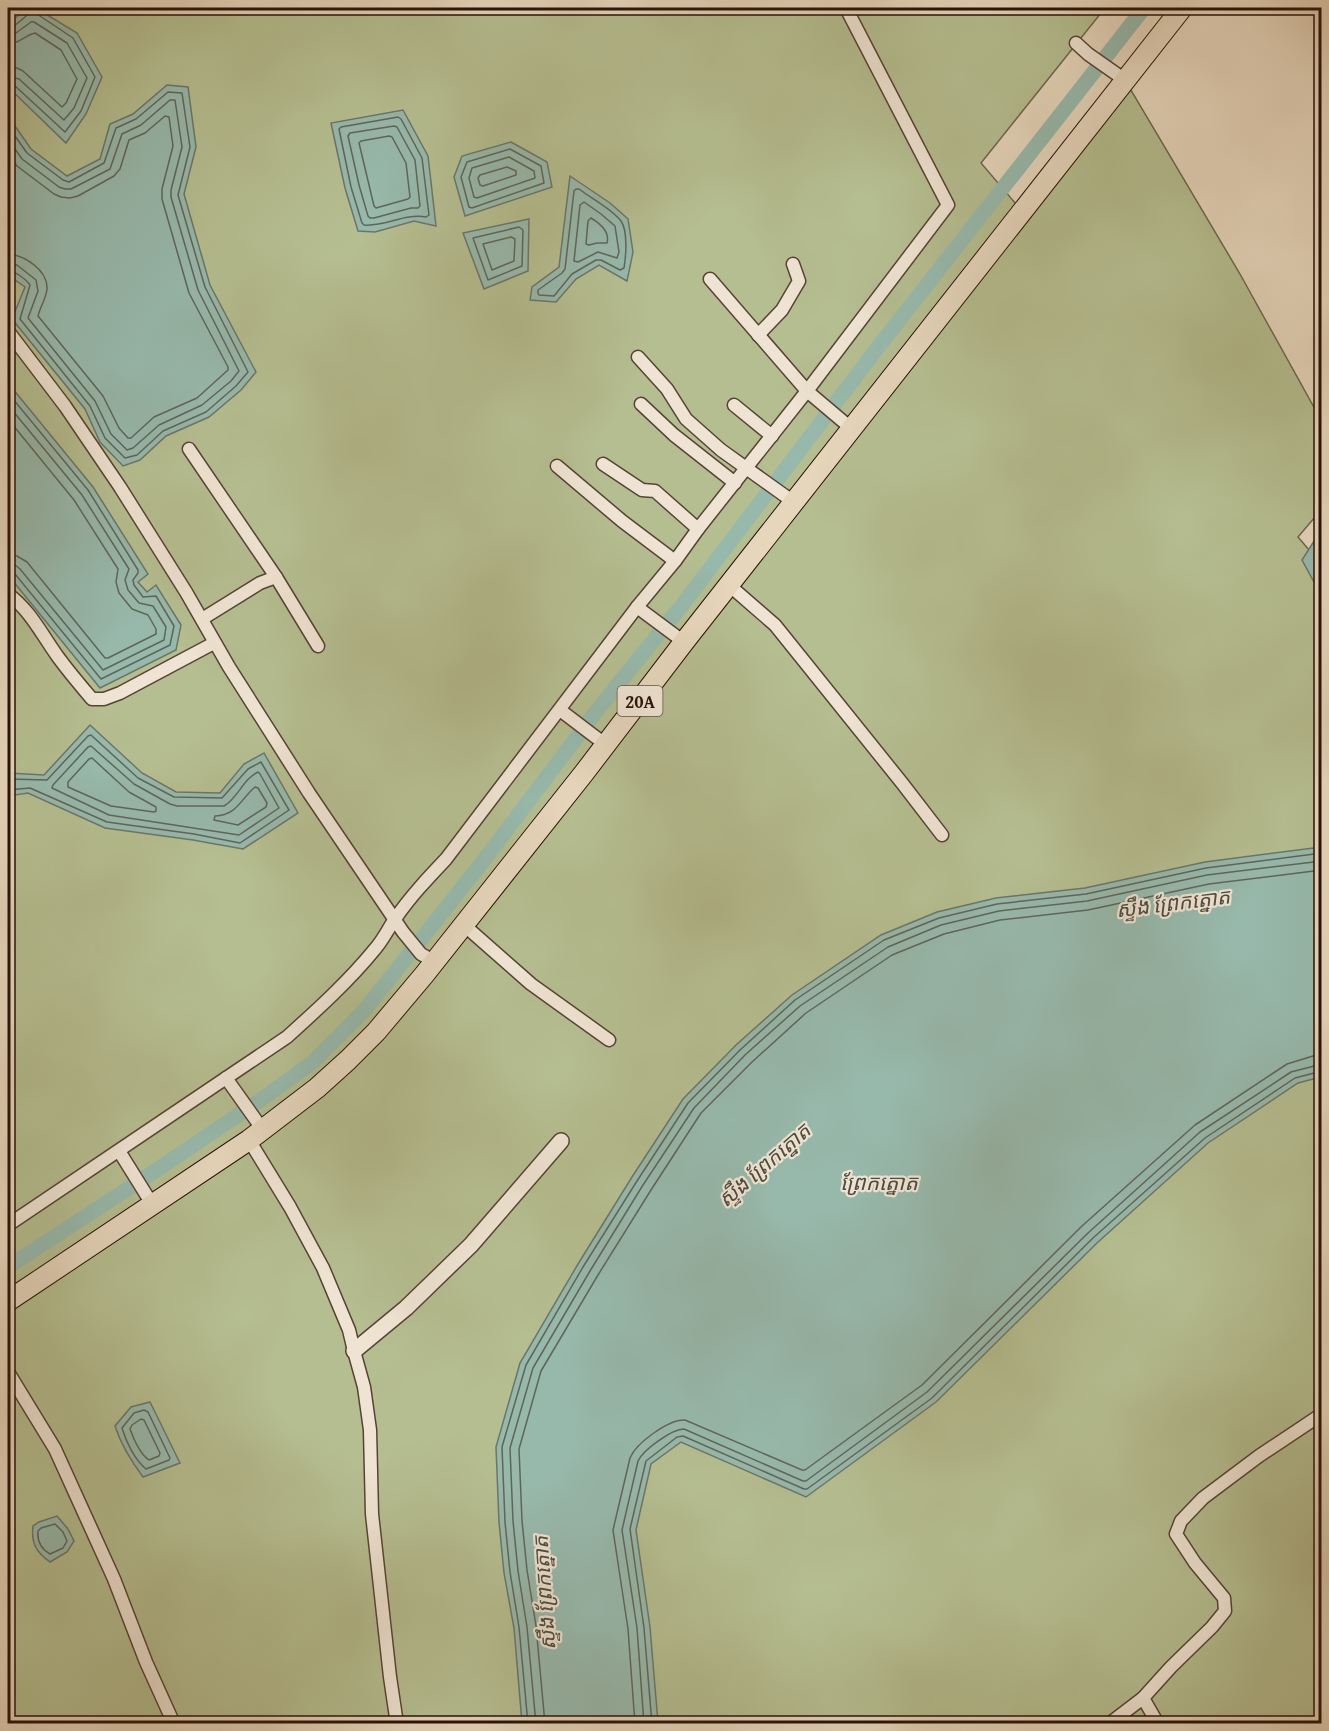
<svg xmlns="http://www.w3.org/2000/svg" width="1329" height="1731" font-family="'Gentium Book Plus','Noto Sans Khmer',serif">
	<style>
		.green { fill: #b5be91; stroke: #6e684c; stroke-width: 1.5 }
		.water { fill: #97b9ac; stroke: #6b766a; stroke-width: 1.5 }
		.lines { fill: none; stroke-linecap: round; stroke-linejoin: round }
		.shore { stroke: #60655a; stroke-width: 1.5 }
		.canal { stroke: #97b9ac; stroke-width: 15 }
		.minor-casing { stroke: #584235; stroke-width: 15 }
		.tertiary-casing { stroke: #584235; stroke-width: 18 }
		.primary-casing { stroke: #281108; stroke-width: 22 }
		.minor { stroke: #efe4d3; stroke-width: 12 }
		.tertiary { stroke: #efe4d3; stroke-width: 15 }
		.primary { stroke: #e6d6bc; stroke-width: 20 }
		.labels { text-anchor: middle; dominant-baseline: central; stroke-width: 4.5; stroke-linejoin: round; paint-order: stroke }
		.shield { fill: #efe4d3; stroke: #645045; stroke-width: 1.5 }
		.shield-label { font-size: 18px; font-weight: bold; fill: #281108 }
		.water-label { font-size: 21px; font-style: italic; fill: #4f4c41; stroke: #efe4d3 }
	</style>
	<rect width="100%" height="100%" fill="#e6d6bc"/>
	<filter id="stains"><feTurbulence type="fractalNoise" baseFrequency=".00333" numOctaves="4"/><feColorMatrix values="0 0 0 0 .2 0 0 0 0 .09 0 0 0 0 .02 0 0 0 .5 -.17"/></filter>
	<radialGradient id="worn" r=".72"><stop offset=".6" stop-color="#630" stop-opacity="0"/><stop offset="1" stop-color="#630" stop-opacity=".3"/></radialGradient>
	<!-- green -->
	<path class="green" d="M8,8H1105L981,163L1022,211L1125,80L1240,274L1321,420V510L1298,537L1322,565L1321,1723L8,1724Z"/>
	<!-- water -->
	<g class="water">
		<path d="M28,8H36L77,33L102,77L86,114L66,143L8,87V24Z"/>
		<path d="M167,85L188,87L196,147L184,194L210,285L256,372L241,390L209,417L166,436L140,460L123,466L100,442L85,409L12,319L25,287L8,275V116L31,149L67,176L100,159L110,124L133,114Z"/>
		<path d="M403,110L428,156L436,226L414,221L375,232L358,231L345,188L331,123Z"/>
		<path d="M511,142L547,162L552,187L465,216L454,177L462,156Z"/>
		<path d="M570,176L610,203L628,219L633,252L627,281L599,265L576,279L556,302L530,300L532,287L559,267Z"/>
		<path d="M529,219L528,271L484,289L463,233Z"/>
		<path d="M8,383L93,487L148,574L138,582L147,592L156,585L181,625L176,650L100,688L8,575Z"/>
		<path d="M1321,530V595L1302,560Z"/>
		<path d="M90,725L142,773L176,792L220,793L244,764L264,753L298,813L243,849L193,840L105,828L28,793L8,796V773L44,775Z"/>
		<path d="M1321,847V1077L1298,1083L1208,1143L1097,1243L936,1402L806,1497L681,1442L651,1464L636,1530L650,1627L658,1723H522L514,1628L504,1573L499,1522L496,1447L520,1363L578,1264L632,1177L683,1099L736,1045L792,995L881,935L937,912L996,898L1085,888L1205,862Z"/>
		<path d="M150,1402L180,1463L143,1477C131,1461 121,1445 115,1426L131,1407Z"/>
		<path d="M57,1516L68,1529L74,1541L67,1552L50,1562C36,1552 31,1543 33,1526L39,1522Z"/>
	</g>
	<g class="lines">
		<!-- shore -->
		<g class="shore">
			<path d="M8,28L13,27L31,12H34L73,38L95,77L81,111L65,132L14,85L8,83"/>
			<path d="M8,35L16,33L31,22H34L67,43L87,78L74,108L64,120L19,79L8,76"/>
			<path d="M8,44C19,44 25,35 35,33L61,50L77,79L66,103L62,107L23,71L17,68L8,67"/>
			<path d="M398,117L401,119L422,158L429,215L426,217C404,213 385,227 364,225L362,223L351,187L339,129L341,127Z"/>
			<path d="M8,126L27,153L63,180L69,182L104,163L116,128L136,119L168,92L182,93L190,147L178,195L205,287L248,372L236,386L206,412L163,431L137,455L125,458L105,438L90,406L20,319L30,285C26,279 15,271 8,271"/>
			<path d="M394,126L397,127L415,160L420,206L418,208H411L374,218H370L368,216L359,185L348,136L350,133Z"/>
			<path d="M389,136L392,137L406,163L410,197L408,199L376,208L374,206L359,143L361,141Z"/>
			<path d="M8,139L22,159L59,187L65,189H71L110,169L122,134L141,125L170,100H175L182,147L171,190V197L198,290L239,371L231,381L202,405L159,425L133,448L127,450L111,434L95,401L28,318L38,291L36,280L17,265L8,263"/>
			<path d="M510,149L541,166L544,183L472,208L469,207L461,177L467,162Z"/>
			<path d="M8,154L17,166L54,194L61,197L70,198L78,196L114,176L120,169L129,140L145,133L165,116L169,117L173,146L162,189V199L189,293L228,367V370L197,398L154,417L131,438H128L119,428L103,396L38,316C40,307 46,299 47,289C48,270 24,255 8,254"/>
			<path d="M509,157L534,171L535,178L477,198L474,197L469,178L472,168Z"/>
			<path d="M507,167L516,171V175L483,186L480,185L478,178L480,175Z"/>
			<path d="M576,189H579C592,199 611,208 621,221C628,231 626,256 624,268L620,270L601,260H596L572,274L554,296L539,295L538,293V290L562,273L565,269L574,191Z"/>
			<path d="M584,202L601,214L615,226L619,252L617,258L598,252L578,262L574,261L580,205Z"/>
			<path d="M591,218C601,224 610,232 607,243H597L589,245L586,244L588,221Z"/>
			<path d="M519,227L523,230L522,266L488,280L473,238Z"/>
			<path d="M511,237L515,239L514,261L492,270L483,244Z"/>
			<path d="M8,393L88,490L138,570V573L133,580L134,585L143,597L156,596L174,626L170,645L101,679L15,574L8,571"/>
			<path d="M8,405L82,495L129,569L125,580L128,590L139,603L153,606L166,627L164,640L103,670L20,569L14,564H8"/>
			<path d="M8,419L74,500L118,569L116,582L119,593L132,609L148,615L156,629V634L108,658H105L27,562L17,556L8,555"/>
			<path d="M91,746L134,784L170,804L177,806H224C238,798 243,779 258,772L260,774L279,808L239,835L109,815L52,788L53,785L88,747Z"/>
			<path d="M92,758L129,792L156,807V811L154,812L111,806L68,787V782L89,759Z"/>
			<path d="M8,779L47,780L88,736L91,735L138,778L174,797L222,798L248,769L261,762L289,810L240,843L194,834L107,822L30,788L8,790"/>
			<path d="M255,787L258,788L267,803L266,807L238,825L214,820L215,816C237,815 240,800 255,787Z"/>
			<path d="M144,1410L148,1412L170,1458L169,1460L146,1469C135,1460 126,1442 122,1428L134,1413Z"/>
			<path d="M141,1419L144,1420L160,1453L159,1456L149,1460C140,1454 134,1440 130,1429L132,1425Z"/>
			<path d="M55,1524L63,1532L67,1541L63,1548L50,1554C41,1549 37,1541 38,1531L41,1528Z"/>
			<path d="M528,1724L519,1627L510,1572L505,1522L502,1447L526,1365L583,1267L637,1181L688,1103L740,1050L795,1000L884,940L939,918L997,904L1086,894L1206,868L1322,853"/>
			<path d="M536,1724L527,1627L518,1571L513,1521L510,1448L533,1368L590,1271L643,1185L694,1108L745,1055L800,1006L888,947L941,925L999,911L1087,901L1207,875L1322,861"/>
			<path d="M545,1724L536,1626L527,1570L522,1521L519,1449L541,1371L598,1275L651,1190L701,1113L752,1062L806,1013L892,955L944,934L1000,920L1088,910L1209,884L1322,870"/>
			<path d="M635,1724L628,1629L613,1530L630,1458C636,1443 669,1419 685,1420L802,1470H805L922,1385L1082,1226L1195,1125L1287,1064L1313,1056L1322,1055"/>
			<path d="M644,1724L637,1628L622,1530L638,1461C643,1450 672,1429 684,1429L803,1481H806L927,1392L1088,1233L1200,1132L1291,1072L1322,1064"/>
			<path d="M652,1724L644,1628L630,1529L646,1461L677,1437L683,1436L804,1489H807L932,1398L1093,1238L1205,1138L1295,1078L1322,1071"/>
		</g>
		<!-- canal -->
		<path class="canal" d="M8,1267L155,1171L262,1099L313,1062L363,1012L481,864L602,704L683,604L879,346L1144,8"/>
		<!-- minor casing -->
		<g class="minor-casing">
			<g id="minor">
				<path d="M1076,43L1088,54L1125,80"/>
				<path d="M710,279L807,391L852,429"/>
				<path d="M8,331L65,406L120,487L186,592L229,667L309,793L403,932L421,954L435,962"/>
				<path d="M758,335L782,310L799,281L793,264"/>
				<path d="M638,357L667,389L686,419L721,450L795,503"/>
				<path d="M641,404L674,435L735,483"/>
				<path d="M734,405L772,436"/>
				<path d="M189,449L276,577L260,583L202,619"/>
				<path d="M603,464L642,490L655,491L698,529"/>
				<path d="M557,466L622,521L675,561"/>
				<path d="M276,577L318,646"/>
				<path d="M729,585L775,625L902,783L942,835"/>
				<path d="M8,594C31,611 42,635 58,657C69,672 80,685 92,699H104L120,693L214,643"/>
				<path d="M637,607L684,642"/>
				<path d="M560,710L606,745"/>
				<path d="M464,925L531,984L609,1040"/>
				<path d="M226,1078L263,1130"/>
				<path d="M249,1140L290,1207L323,1268L349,1330L354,1351L364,1387L370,1430L372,1514L390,1677L397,1724"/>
				<path d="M119,1151L152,1204"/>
				<path d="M8,1225L287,1037C318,1009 349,981 375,949C383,940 388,929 395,919C410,897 428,878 446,859L637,607L675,561L698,529L807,391L948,205L846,8"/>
				<path d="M8,1372L55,1449L114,1579L146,1662L174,1724"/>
				<path d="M1143,1698L1158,1724"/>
				<path d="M1109,1724L1143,1698L1171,1667L1212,1627L1225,1611L1224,1598L1195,1563L1176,1534L1181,1521L1203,1498L1259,1456L1322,1414"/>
			</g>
		</g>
		<!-- tertiary casing -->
		<g class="tertiary-casing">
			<path id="tertiary" d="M354,1351L406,1308L471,1245L561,1141"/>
		</g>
		<!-- primary casing -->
		<g class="primary-casing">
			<path id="primary" d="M8,1301L249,1140L317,1088L348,1060L376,1032L424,975L584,773L684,642L1182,8"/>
		</g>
		<!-- minor -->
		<use href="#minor" class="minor"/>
		<!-- tertiary -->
		<use href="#tertiary" class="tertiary"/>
		<!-- primary -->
		<use href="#primary" class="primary"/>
	</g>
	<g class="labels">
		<!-- shield labels -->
		<rect class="shield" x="617.5" y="686" width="45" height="30" rx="4.5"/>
		<g class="shield-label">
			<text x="640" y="701">20A</text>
		</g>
		<!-- water labels -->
		<g class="water-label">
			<text transform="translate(1173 903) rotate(-7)">ស្ទឹង ព្រែកត្នោត</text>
			<text transform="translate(764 1165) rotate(-41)">ស្ទឹង ព្រែកត្នោត</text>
			<text x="879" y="1182">ព្រែកត្នោត</text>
			<text transform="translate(544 1593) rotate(-94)">ស្ទឹង ព្រែកត្នោត</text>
		</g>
	</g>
	<!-- margin -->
	<rect width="1329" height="1731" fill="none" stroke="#e6d6bc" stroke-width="30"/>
	<rect x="9" y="9" width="1311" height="1713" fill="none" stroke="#281108" stroke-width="3"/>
	<rect x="15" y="15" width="1299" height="1701" fill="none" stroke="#281108" stroke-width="1.5"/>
	<rect width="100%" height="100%" filter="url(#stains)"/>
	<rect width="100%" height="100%" fill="url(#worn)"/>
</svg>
